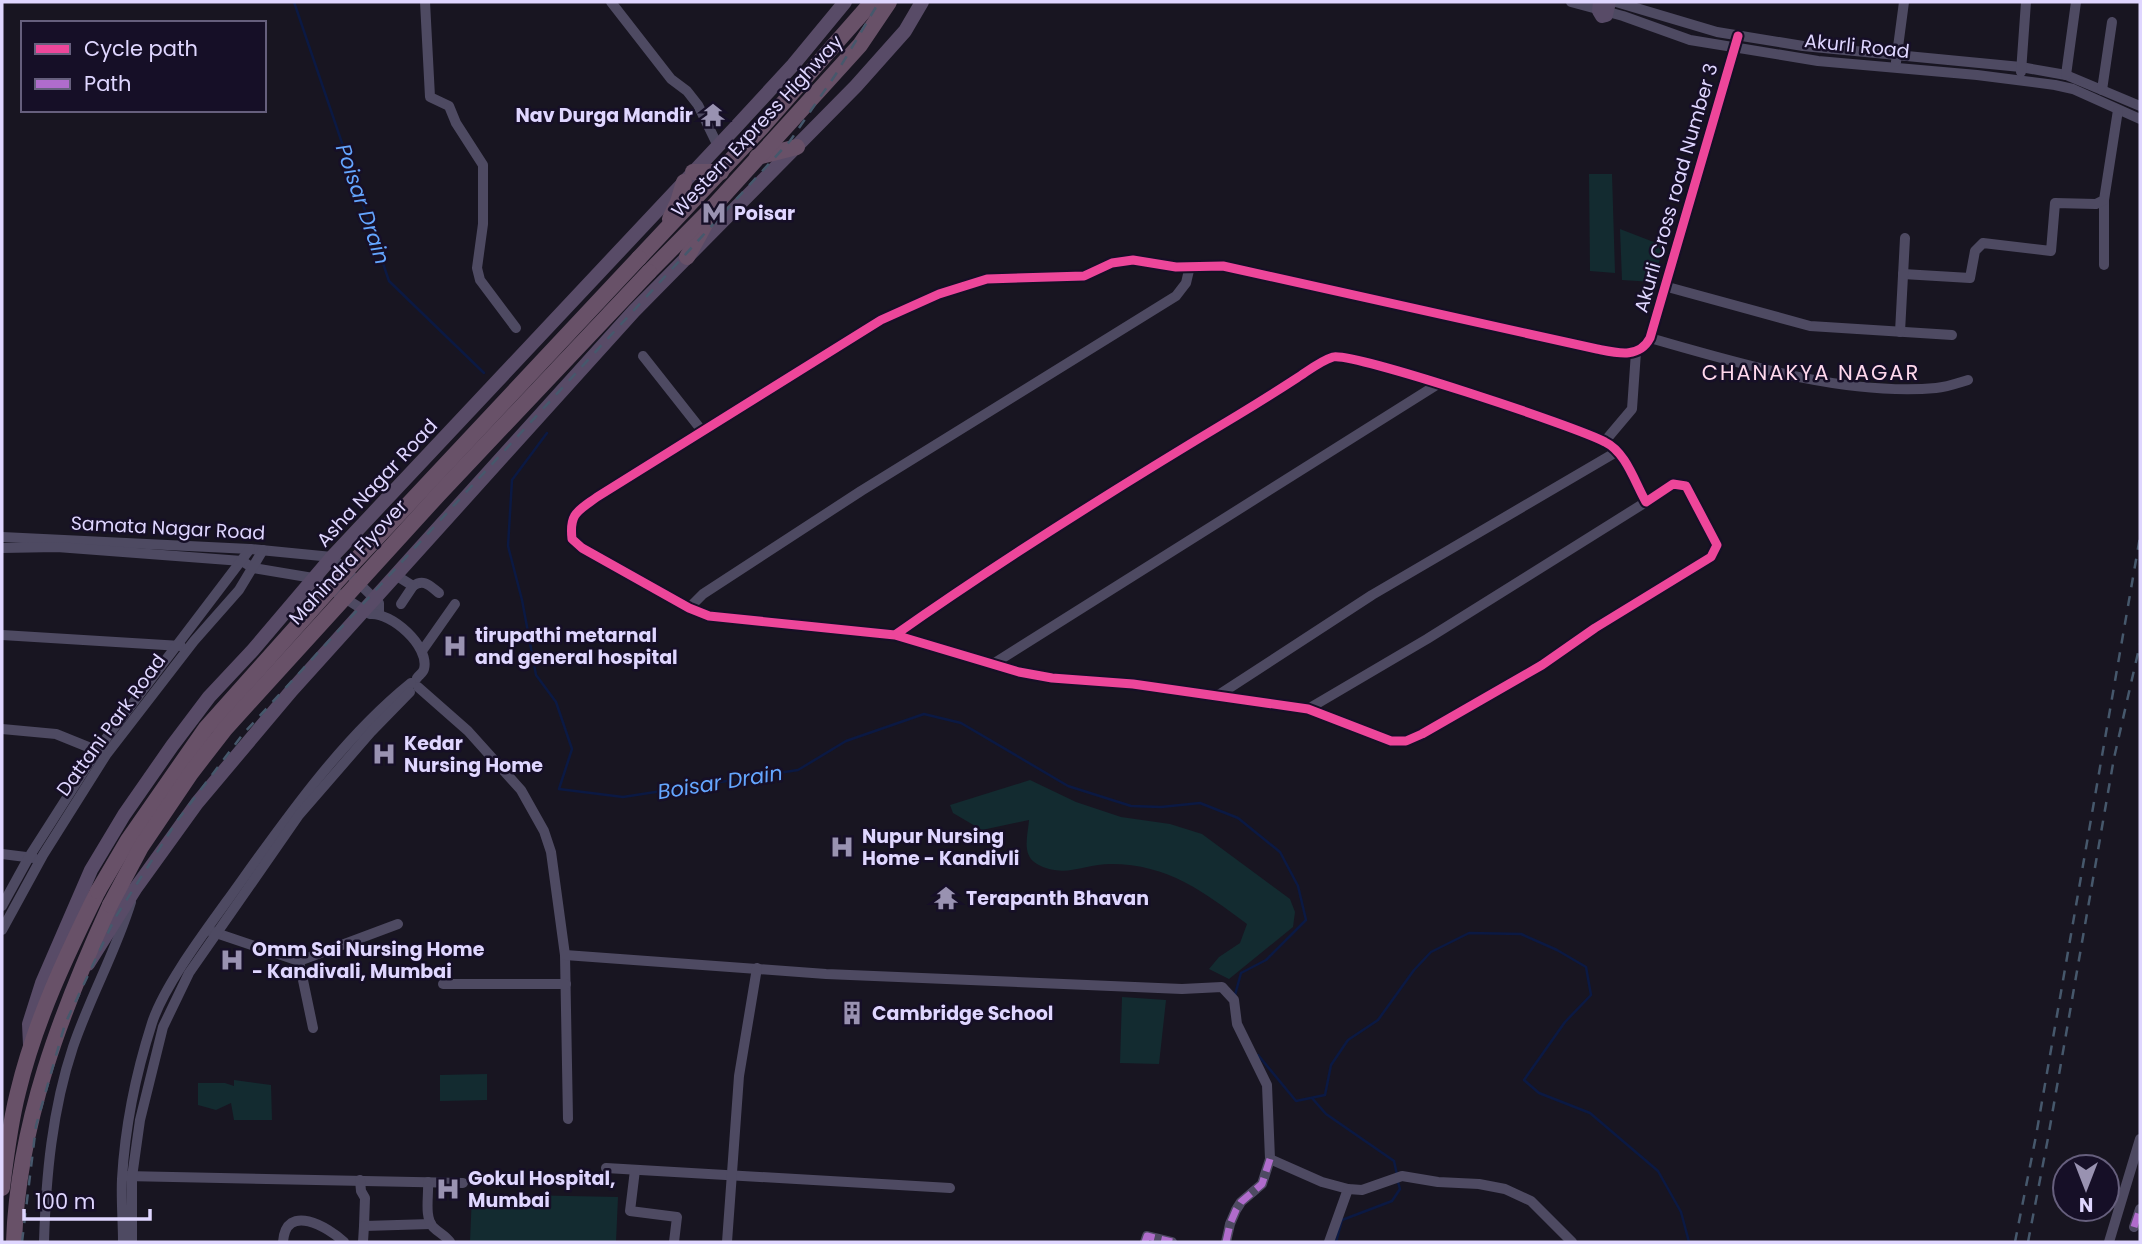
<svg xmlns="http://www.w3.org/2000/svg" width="2142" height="1244" font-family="Poppins,sans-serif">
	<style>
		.green { fill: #132b30 }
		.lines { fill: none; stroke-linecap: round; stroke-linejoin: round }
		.stream { stroke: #0b1943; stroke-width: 2.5 }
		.minor { stroke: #4e4a62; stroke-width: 10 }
		.major { stroke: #584b67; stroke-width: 14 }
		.highway { stroke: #685168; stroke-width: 16 }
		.rail { stroke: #46586c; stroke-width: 2.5; stroke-dasharray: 10 9; stroke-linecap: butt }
		.highway-bridge { stroke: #685168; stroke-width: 16 }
		.quiet { stroke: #b06ccc; stroke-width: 7; stroke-dasharray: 14 7; stroke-linecap: butt }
		.cycleway-casing { stroke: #160f27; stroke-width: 13 }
		.cycleway { stroke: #ed469a; stroke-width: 9 }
		.labels { text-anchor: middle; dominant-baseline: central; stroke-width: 5; stroke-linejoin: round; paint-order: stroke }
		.street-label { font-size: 19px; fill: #dfd6ff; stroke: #160f27 }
		.poi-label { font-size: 19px; font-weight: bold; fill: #dfd6ff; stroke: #160f27; text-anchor: start }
		.water-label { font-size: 21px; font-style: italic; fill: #64a6ff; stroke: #160f27 }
		.neighbourhood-label { font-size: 21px; letter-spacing: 2px; fill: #ffd8ec; stroke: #160f27 }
	</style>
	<rect width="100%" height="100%" fill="#181521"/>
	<!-- green -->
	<g class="green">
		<path d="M1589,174H1612L1615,273L1590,271Z"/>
		<path d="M1620,229L1664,246L1653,282L1622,280Z"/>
		<path d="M1030,780L1076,802L1121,817L1170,824L1202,834L1290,899L1295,912L1293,927L1229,979L1209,969L1219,957L1240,943L1247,924C1204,892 1168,864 1111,864C1084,864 1064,879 1037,864C1021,855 1028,835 1029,820L982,830L953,813L950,805Z"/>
		<path d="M1122,997L1166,1000L1159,1064L1120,1063Z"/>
		<path d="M487,1074V1100L440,1101V1075Z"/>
		<path d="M234,1080L271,1085L272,1120H234L231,1103L216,1110L198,1105V1083H225L234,1086Z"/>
		<path d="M472,1194L618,1197L616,1242H470Z"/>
	</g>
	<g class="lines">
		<!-- stream -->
		<g class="stream">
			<path d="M294,2L389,281L484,373"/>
			<path d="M547,433L512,480L508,546L522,600L536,675L556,702L572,749L559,789L623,797L798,770L846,741L924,714L961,723L1068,786L1131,806L1161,807L1200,803L1238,818L1280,852L1298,886L1306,920L1266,960L1241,973L1235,995"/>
			<path d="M1258,1055L1296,1101L1325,1095L1331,1065L1348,1040L1378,1020L1414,970L1431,952L1469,933L1521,934L1557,950L1586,967L1591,995L1565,1022L1524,1080L1539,1093L1590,1113L1658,1171L1681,1212L1689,1242"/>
			<path d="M1312,1098L1326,1114L1394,1161L1397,1175"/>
			<path d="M1336,1242L1342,1220L1392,1201L1400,1189L1398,1182"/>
		</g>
		<!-- minor -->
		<g class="minor">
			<path d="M425,2L430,97L449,106L456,123L483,165V224L477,268L480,280L516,328"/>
			<path d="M611,2L671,79L687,91L698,105L718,146"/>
			<path d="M1571,2L1623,16L1690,40L1818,61L1977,75L2055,85L2073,89L2140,119"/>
			<path d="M1616,2L1717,32L1803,46L2021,67L2066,75L2140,106"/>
			<path d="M1896,62L1904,2"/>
			<path d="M2021,72L2026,2"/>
			<path d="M2066,75L2076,2"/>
			<path d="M2102,90L2112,22"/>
			<path d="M2104,265V200"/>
			<path d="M1903,274L1970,278L1975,251L1983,243L2051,251L2055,203L2096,204L2104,200L2118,110"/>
			<path d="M1664,286L1810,326L1952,335"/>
			<path d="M1900,332L1905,238"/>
			<path d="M1650,338C1738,363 1844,396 1936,388C1947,387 1958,383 1968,380"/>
			<path d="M643,356L703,432"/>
			<path d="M1605,441L1632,409L1636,352"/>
			<path d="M2,537L250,549L332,557L379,603V613"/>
			<path d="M2,548L57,547L242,561L253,568L313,578L370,614C391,612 430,646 424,669C423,673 419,675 417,678"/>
			<path d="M397,576L413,586C424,578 430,586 439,593"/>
			<path d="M401,604L413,586"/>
			<path d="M689,608L703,594L861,491L1176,296L1186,283L1190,266"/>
			<path d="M2,635L181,646"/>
			<path d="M895,635C1006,557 1121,485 1238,415C1258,403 1277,391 1297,378C1308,371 1320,361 1333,357C1353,352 1578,427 1605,442C1626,452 1635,483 1646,502L1673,484L1686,486L1717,545L1711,557L1595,628L1542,665L1422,734L1406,741H1391L1308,709L1133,684L1052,678L1019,672L895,635L709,616L689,608L582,548L572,539C569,513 578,511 597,497L881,320L939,294L987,279L1084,276L1112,263L1133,260L1176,267L1223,266L1597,349C1617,353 1639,359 1650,338L1738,36"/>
			<path d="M422,651L455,604"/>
			<path d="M993,664L1438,384"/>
			<path d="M418,687L468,731L521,790L544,831L551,852L565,955L568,1119"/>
			<path d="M1217,696L1372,595L1618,451"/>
			<path d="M1308,709L1427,639L1646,502"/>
			<path d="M2,729L56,734L103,753"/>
			<path d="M2,854L34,858"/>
			<path d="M2,906L29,857L98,749L250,549"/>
			<path d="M2,930L43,855L106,755L194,641L239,590L263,550"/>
			<path d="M210,931L299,961L398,924"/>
			<path d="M565,955L826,974L1182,989L1222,987L1234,1000L1237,1024L1267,1085L1270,1159L1262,1184L1241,1202L1236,1210L1230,1224L1226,1242"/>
			<path d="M299,961L313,1028"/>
			<path d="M443,984H566"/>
			<path d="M1270,1159L1322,1182L1348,1189L1362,1190L1402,1176L1438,1182L1479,1184L1505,1189L1531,1201L1572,1242"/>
			<path d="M606,1168L950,1188"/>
			<path d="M635,1170L630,1211L677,1217L674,1242"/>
			<path d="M125,1176L463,1183"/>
			<path d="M360,1180L361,1191L365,1198L364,1226L431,1224"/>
			<path d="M428,1182C429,1195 424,1217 433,1227C439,1233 445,1235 450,1242"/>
			<path d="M2134,1227L2140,1209"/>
			<path d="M44,1242C46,1176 52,1110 73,1047C90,997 116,951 131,902"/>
			<path d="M123,1242C123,1221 121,1200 122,1179C125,1126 136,1073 152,1023C164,986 204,933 227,901C281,826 338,742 411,683"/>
			<path d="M132,1242V1177L140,1120L163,1027L189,973L299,815L371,732L410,692"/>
			<path d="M283,1242C286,1202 328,1227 344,1242"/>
			<path d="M363,1242L364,1226"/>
			<path d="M727,1242L739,1076L757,968"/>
			<path d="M1145,1242L1147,1236L1172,1242"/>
			<path d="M1329,1242L1348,1189"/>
			<path d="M2109,1242L2140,1139"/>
		</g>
		<!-- major -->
		<g class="major">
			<path d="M1600,2L1599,11L1602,16L1606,15L1609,2"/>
			<path d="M88,964L135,889L197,803L292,690L634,311L856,86L905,31L922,2"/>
			<path d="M30,1045L29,1024L42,983L91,870L124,815L172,746L209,697L253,650L332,557L734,129L793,65L845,2"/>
		</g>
		<!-- highway -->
		<g class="highway">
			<path d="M757,157L797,147"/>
			<path d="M693,172H721"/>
			<path d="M670,219L678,202L684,182"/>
			<path d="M687,257L708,219"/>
			<path d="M639,258L762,127L872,2"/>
			<path d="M649,272L713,207L860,45L889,2"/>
			<path d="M2,1188C6,1156 10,1123 18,1092C35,1021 66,956 98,891"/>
			<path d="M14,1242C18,1124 61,1012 110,905"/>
		</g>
		<!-- rail -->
		<g class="rail">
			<path d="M22,1242L36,1126L65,1024L115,918L177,821L243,734L790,141L836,74L879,2"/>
			<path d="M2015,1242L2036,1136L2140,537"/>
			<path d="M2028,1242L2048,1138L2114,758L2140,644"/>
		</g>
		<!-- highway-bridge -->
		<g class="highway-bridge">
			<path d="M98,891L128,840L206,728L356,560L639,258"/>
			<path d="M110,905L141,847L191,773L225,729L439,494L649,272"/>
		</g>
		<!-- quiet -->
		<g class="quiet">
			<path d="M2134,1227L2140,1209"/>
			<path d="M1145,1242L1147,1236L1172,1242"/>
			<path d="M1226,1242L1230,1224L1236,1210L1241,1202L1262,1184L1270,1159"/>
		</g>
		<!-- cycleway casing -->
		<g class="cycleway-casing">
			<path id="cycleway" d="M895,635C1006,557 1121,485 1238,415C1258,403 1277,391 1297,378C1308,371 1320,361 1333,357C1353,352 1578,427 1605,442C1626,452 1635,483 1646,502L1673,484L1686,486L1717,545L1711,557L1595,628L1542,665L1422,734L1406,741H1391L1308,709L1133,684L1052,678L1019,672L895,635L709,616L689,608L582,548L572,539C569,513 578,511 597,497L881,320L939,294L987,279L1084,276L1112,263L1133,260L1176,267L1223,266L1597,349C1617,353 1639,359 1650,338L1738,36"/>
		</g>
		<!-- cycleway -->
		<use href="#cycleway" class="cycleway"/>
	</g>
	<!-- icons -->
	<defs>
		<g id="temple-bare" transform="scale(1.89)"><path d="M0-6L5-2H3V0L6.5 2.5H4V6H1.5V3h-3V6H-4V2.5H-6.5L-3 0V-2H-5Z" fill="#9992b1" stroke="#160f27" stroke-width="2.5" paint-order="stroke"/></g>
		<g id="metro-bare" transform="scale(1.89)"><path d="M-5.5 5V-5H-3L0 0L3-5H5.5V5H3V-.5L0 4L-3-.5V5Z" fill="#9992b1" stroke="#160f27" stroke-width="2.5" paint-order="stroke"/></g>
		<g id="hospital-bare" transform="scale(1.89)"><path d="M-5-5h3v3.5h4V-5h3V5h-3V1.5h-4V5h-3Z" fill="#9992b1" stroke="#160f27" stroke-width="2.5" paint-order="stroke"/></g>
		<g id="building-bare" transform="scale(1.89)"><path d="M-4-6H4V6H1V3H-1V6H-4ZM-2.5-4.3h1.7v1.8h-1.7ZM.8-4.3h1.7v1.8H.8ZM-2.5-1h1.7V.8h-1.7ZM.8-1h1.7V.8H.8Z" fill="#9992b1" stroke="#160f27" stroke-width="2.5" paint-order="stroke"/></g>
	</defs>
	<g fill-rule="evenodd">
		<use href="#temple-bare" x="713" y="115"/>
		<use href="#metro-bare" x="714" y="213"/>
		<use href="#hospital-bare" x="455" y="646"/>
		<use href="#hospital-bare" x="384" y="754"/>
		<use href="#hospital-bare" x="842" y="847"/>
		<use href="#temple-bare" x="946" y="898"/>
		<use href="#hospital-bare" x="232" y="960"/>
		<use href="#building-bare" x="852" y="1013"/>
		<use href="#hospital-bare" x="448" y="1189"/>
	</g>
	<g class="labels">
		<!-- street labels -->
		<g class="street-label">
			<text transform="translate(1857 46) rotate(6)">Akurli Road</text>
			<text transform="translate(757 126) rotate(-47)">Western Express Highway</text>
			<text transform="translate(1676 188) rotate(-74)">Akurli Cross road Number 3</text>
			<text transform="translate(377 483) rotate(-47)">Asha Nagar Road</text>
			<text transform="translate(168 528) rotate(3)">Samata Nagar Road</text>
			<text transform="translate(348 562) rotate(-47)">Mahindra Flyover</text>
			<text transform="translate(111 725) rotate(-54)">Dattani Park Road</text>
		</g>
		<!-- poi labels -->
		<g class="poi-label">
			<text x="693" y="115" text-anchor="end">Nav Durga Mandir</text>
			<text x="734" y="213">Poisar</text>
			<text x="475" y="635">tirupathi metarnal<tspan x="475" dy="22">and general hospital</tspan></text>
			<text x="404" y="743">Kedar<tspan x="404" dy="22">Nursing Home</tspan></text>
			<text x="862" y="836">Nupur Nursing<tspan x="862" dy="22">Home - Kandivli</tspan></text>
			<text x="966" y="898">Terapanth Bhavan</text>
			<text x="252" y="949">Omm Sai Nursing Home<tspan x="252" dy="22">- Kandivali, Mumbai</tspan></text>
			<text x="872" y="1013">Cambridge School</text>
			<text x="468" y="1178">Gokul Hospital,<tspan x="468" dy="22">Mumbai</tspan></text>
		</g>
		<!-- water labels -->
		<g class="water-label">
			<text transform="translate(363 204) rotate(71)">Poisar Drain</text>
			<text transform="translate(720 782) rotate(-9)">Boisar Drain</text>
		</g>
		<!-- neighbourhood labels -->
		<g class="neighbourhood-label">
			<text x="1811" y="372">CHANAKYA NAGAR</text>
		</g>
	</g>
	<!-- border -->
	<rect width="2142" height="1244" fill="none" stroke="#dfd6ff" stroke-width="7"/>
	<!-- legend -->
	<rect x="21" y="21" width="245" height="91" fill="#160f27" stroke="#665f7d" stroke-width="2"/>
	<rect x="35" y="44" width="35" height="10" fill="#ed469a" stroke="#665f7d" stroke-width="2"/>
	<text x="84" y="56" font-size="21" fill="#dfd6ff">Cycle path</text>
	<rect x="35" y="79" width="35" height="10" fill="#b06ccc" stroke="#665f7d" stroke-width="2"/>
	<text x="84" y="91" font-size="21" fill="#dfd6ff">Path</text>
	<!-- north arrow -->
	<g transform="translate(2086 1188) rotate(180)"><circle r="33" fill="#160f27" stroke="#665f7d" stroke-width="2"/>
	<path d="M0-5L12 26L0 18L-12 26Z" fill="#9992b1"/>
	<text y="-10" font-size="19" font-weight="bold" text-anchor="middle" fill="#dfd6ff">N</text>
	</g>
	<!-- scale -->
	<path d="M24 1209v10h126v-10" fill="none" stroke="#dfd6ff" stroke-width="3.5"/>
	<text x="35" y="1209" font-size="21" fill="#dfd6ff" stroke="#160f27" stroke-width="5" paint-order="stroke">100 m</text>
</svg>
